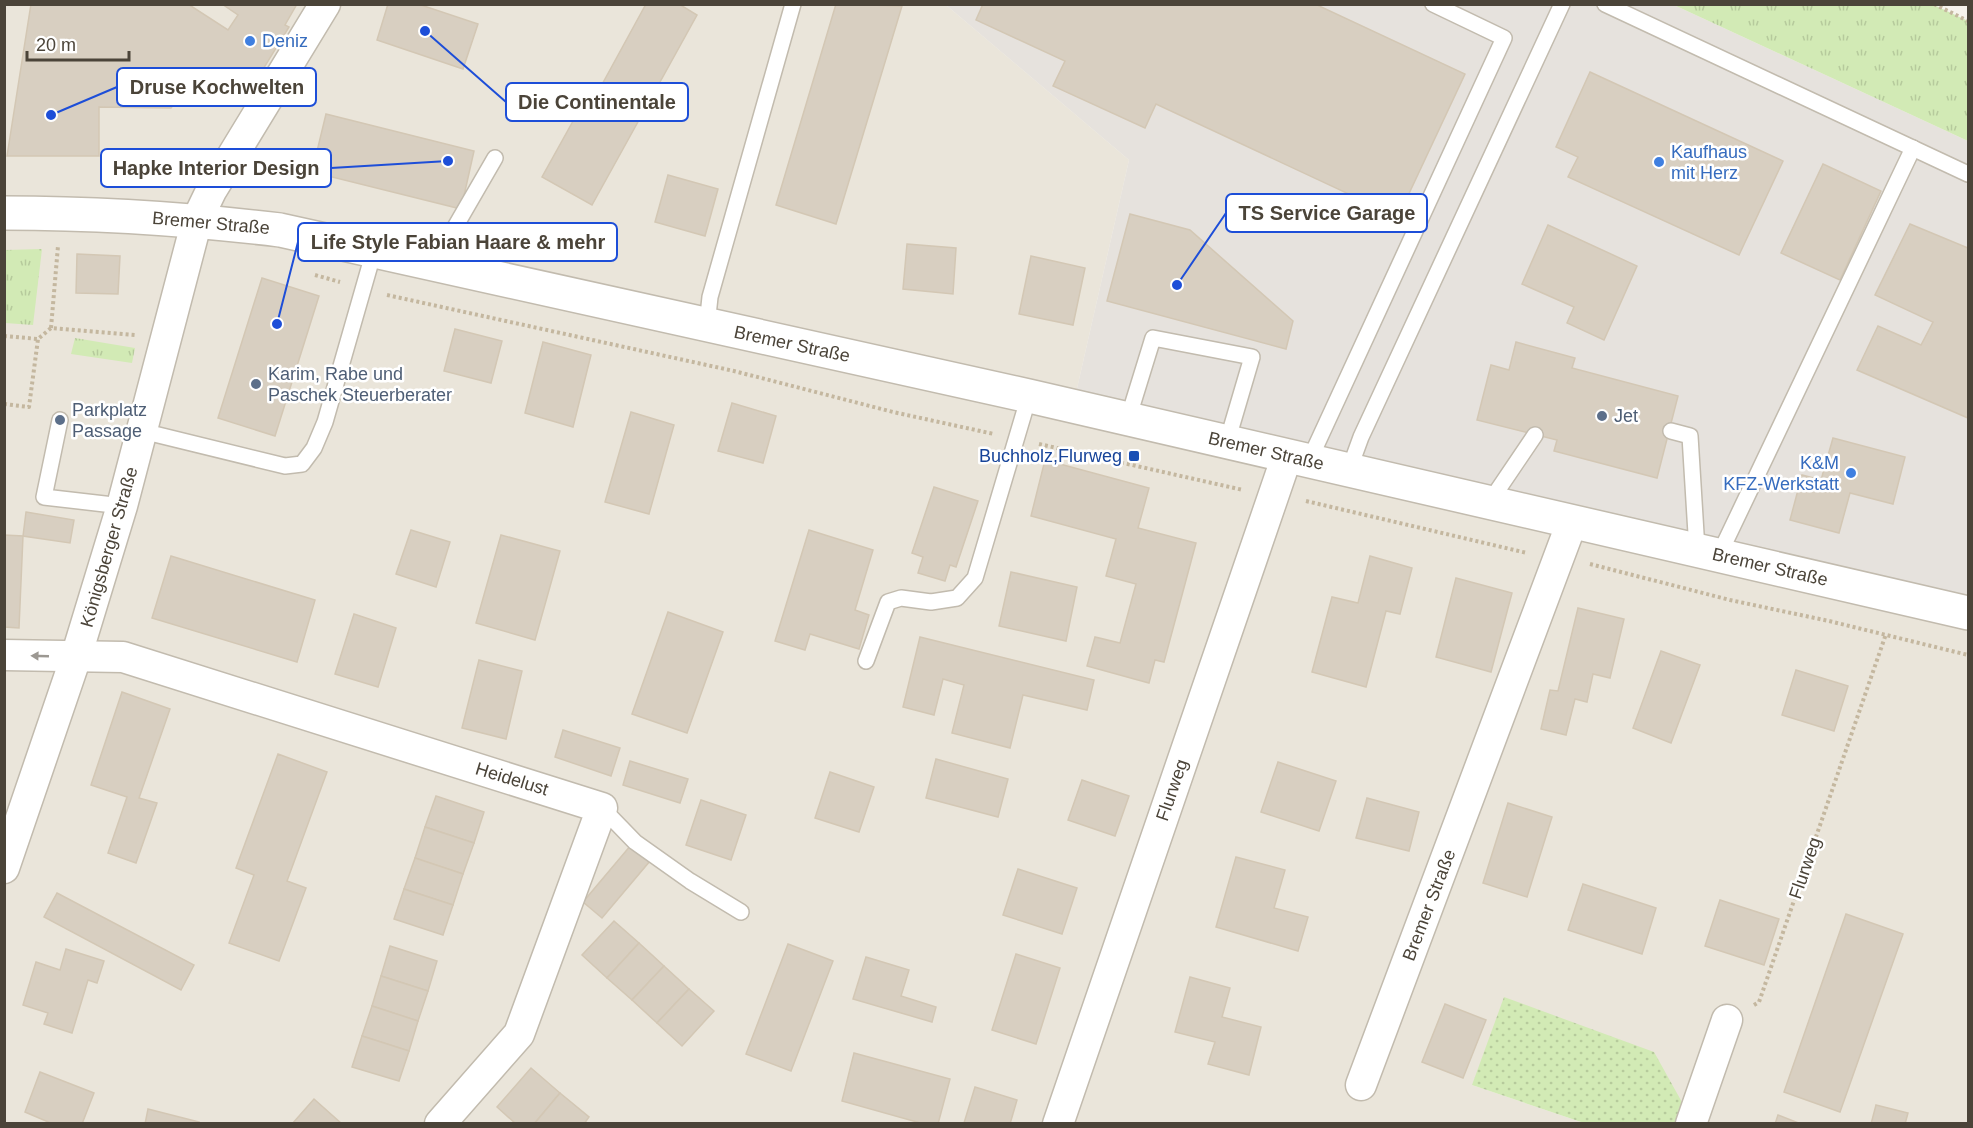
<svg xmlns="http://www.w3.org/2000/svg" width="1973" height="1128" font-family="Arial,sans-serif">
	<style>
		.residential { fill: #eae5da }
		.industrial { fill: #e6e2dd }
		.grass { fill: url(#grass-tufts) }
		.park { fill: url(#park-dots) }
		.building { fill: #d8cfc1; stroke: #d3c7b4; stroke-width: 1.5 }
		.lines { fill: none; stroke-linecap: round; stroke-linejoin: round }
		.service-casing { stroke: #c2bbae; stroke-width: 18 }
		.minor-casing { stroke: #c2bbae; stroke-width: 33 }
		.tertiary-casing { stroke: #c2bbae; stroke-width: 36 }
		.path { stroke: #c4b79f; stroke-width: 4; stroke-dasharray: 3 3; stroke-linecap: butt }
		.service { stroke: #fff; stroke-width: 15 }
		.minor { stroke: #fff; stroke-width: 30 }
		.tertiary { stroke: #fff; stroke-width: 33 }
		.oneway { fill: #9c9892 }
		.shop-dot { fill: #3f7fe0; stroke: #fff; stroke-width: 2 }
		.service-dot { fill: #5c6f8a; stroke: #fff; stroke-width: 2 }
		.transit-dot { fill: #1a4fb4; stroke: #fff; stroke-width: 2 }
		.labels { text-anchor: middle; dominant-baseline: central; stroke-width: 5; stroke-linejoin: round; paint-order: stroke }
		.shop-label { font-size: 18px; fill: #366cbe; stroke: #fff; text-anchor: start }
		.street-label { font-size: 18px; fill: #4b4439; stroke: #fff }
		.service-label { font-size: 18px; fill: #4e5e75; stroke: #fff; text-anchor: start }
		.transit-label { font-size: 18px; fill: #164399; stroke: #fff; text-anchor: end }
		.leader { fill: none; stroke: #1d4ed8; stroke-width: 2 }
		.callout-dot { fill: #1d4ed8; stroke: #fff; stroke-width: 2 }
		.callout { fill: #fff; stroke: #1d4ed8; stroke-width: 2 }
		.callout-label { font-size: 20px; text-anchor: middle; font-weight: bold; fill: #4b4439 }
	</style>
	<defs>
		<pattern id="grass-tufts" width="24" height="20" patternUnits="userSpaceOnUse" patternTransform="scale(1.5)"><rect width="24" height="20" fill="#d2eab5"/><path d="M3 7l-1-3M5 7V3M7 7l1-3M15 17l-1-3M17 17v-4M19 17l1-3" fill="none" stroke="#b6ca9c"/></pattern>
		<pattern id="park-dots" width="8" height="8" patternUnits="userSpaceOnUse" patternTransform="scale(1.5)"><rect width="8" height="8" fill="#d2eab5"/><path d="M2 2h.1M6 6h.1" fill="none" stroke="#b6ca9c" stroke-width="1.8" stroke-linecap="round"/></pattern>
	</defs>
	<rect width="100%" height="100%" fill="#f6f3ec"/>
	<!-- residential -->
	<path class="residential" d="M5,5H946L1129,160L1073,406L1968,613V1123H1676L1682,1104L1472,1085L1584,1123L5,1124Z"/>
	<!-- industrial -->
	<path class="industrial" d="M946,5H1674L1968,141V613L1073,406L1129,160Z"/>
	<!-- grass -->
	<g class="grass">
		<path d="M1674,5H1934L1968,21V141Z"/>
		<path d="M42,249L33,325L5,323V250Z"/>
		<path d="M75,338L135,348L132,363L71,354Z"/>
	</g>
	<!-- park -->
	<path class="park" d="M1504,997L1654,1052L1683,1104L1676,1123H1584L1472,1085Z"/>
	<!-- building -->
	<g class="building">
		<path d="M31,4H188L228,30L238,15L222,4H297L285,25L289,27L241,105L187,87L171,108L99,107V156H7Z"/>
		<path d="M388,4H418L478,24L463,69L377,40Z"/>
		<path d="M646,4H679L697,15L592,205L542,177L587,96L594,99Z"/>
		<path d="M836,4L902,6L836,224L776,205Z"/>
		<path d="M983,4H1315L1465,74L1398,217L1156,104L1145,128L1053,86L1065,61L976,20Z"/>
		<path d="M1590,72L1783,161L1739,255L1568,177L1578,157L1556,147Z"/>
		<path d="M326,114L474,151L461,209L312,172Z"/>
		<path d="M1823,164L1881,191L1840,280L1781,253Z"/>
		<path d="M668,175L718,189L705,236L655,222Z"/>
		<path d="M1130,214L1190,230L1293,321L1286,349L1107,301Z"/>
		<path d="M1910,224L1968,248V418L1857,370L1878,326L1921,345L1933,322L1875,295Z"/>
		<path d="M1548,225L1637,266L1604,340L1567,323L1574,307L1522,284Z"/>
		<path d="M907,244L956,248L953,294L903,289Z"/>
		<path d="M77,254L120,256L118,294L76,293Z"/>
		<path d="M1031,256L1085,268L1073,325L1019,314Z"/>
		<path d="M262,278L319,296L275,436L218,418Z"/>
		<path d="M455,329L502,341L491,383L444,371Z"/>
		<path d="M543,342L591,355L573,427L525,413Z"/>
		<path d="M1516,342L1575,358L1572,368L1678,396L1657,478L1554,451L1557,440L1477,420L1491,365L1509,370Z"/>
		<path d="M732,403L776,416L763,463L718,451Z"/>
		<path d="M631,412L674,425L649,514L605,502Z"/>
		<path d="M1833,438L1905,457L1893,504L1850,493L1839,533L1790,520L1802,475L1821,480Z"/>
		<path d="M1045,460L1149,488L1138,528L1196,543L1164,662L1155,660L1149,683L1087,666L1095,637L1120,643L1136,584L1106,576L1116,539L1031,516Z"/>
		<path d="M934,487L978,501L956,567L950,565L945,581L918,573L923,557L912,553Z"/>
		<path d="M26,512L74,520L70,543L23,536Z"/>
		<path d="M411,530L450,542L436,587L396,574Z"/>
		<path d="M809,530L873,550L855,610L869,615L859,649L810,634L805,650L775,641Z"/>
		<path d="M4,535L23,536L19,628L4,627Z"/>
		<path d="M501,535L560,551L535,640L476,623Z"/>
		<path d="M171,556L315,600L297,662L152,618Z"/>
		<path d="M1370,556L1412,568L1400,614L1386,611L1366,687L1312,672L1332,597L1358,603Z"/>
		<path d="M1011,572L1077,587L1066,641L999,626Z"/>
		<path d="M1456,578L1512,593L1491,672L1436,657Z"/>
		<path d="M1578,608L1624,619L1610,678L1593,674L1587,702L1575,699L1566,735L1541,729L1550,690L1558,691Z"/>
		<path d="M668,612L723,632L687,733L632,714Z"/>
		<path d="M354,614L396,628L378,687L335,674Z"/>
		<path d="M920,637L1094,680L1087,710L1023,695L1010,748L952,733L964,685L943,679L934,715L903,707Z"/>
		<path d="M1661,651L1700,665L1671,743L1633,728Z"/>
		<path d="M479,660L522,671L506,739L462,728Z"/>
		<path d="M1796,670L1848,686L1834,731L1782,715Z"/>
		<path d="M122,692L170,709L139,798L157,803L136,863L108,853L127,797L91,785Z"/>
		<path d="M563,730L620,748L611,776L555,757Z"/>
		<path d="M278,754L327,772L287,881L306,888L279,961L229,943L254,875L236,868Z"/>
		<path d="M936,759L1008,779L998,817L926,798Z"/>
		<path d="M630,761L688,779L680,803L623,785Z"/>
		<path d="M1278,762L1336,781L1319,831L1261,812Z"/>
		<path d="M830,772L874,787L859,832L815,818Z"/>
		<path d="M1082,780L1129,796L1115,836L1068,820Z"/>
		<path d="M436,796L484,812L474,843L425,827Z"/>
		<path d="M1367,798L1419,812L1409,851L1356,838Z"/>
		<path d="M701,800L746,815L731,860L686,845Z"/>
		<path d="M1508,803L1552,817L1527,897L1483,883Z"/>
		<path d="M425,827L474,843L463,874L415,858Z"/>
		<path d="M631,845L650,861L602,918L583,902Z"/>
		<path d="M1236,857L1285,870L1274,908L1308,917L1298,951L1216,927Z"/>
		<path d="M415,858L463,874L453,905L404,889Z"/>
		<path d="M1018,869L1077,888L1062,934L1003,915Z"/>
		<path d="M1583,884L1656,908L1642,954L1568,930Z"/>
		<path d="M404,889L453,905L443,935L394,919Z"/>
		<path d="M57,893L194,965L181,990L44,917Z"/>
		<path d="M1720,900L1779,919L1764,965L1705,946Z"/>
		<path d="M1846,914L1903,934L1840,1112L1784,1092Z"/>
		<path d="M614,921L639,943L607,978L582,955Z"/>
		<path d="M639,943L664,966L632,1000L607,978Z"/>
		<path d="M788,944L833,961L791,1071L746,1054Z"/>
		<path d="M390,946L437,961L428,991L381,976Z"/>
		<path d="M66,949L104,961L97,983L88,980L72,1033L44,1024L48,1013L23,1005L36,962L60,970Z"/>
		<path d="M1016,954L1060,968L1036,1044L992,1030Z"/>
		<path d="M866,957L909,970L901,996L936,1007L932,1022L853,999Z"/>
		<path d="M664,966L689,989L657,1023L632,1000Z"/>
		<path d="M381,976L428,991L418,1021L372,1006Z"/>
		<path d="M1190,977L1230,988L1222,1017L1261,1027L1249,1075L1208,1064L1215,1042L1175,1032Z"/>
		<path d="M689,989L714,1011L682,1046L657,1023Z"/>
		<path d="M1445,1004L1486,1020L1463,1078L1422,1062Z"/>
		<path d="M372,1006L418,1021L409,1051L362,1036Z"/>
		<path d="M362,1036L409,1051L399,1081L352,1067Z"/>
		<path d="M854,1053L950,1079L938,1124H924L842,1101Z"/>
		<path d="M531,1068L560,1093L534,1124H516L497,1107Z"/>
		<path d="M40,1072L94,1093L82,1124H53L25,1112Z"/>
		<path d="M975,1087L1017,1100L1010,1124L964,1123Z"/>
		<path d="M560,1093L589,1117L584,1124H534Z"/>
		<path d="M314,1099L342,1124H292Z"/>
		<path d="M1876,1105L1908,1113L1905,1124H1871Z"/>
		<path d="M148,1109L199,1122L198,1124H145Z"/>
		<path d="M1778,1115L1801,1124H1775Z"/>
	</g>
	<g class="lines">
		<!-- service casing -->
		<g class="service-casing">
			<g id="service">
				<path d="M1605,4L1968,174"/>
				<path d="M429,263L447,241L495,158"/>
				<path d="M707,325L710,297L793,4"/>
				<path d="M1128,419L1153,338L1252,357L1227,442"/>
				<path d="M60,420L44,497L122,506"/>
				<path d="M142,431L285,466L302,464L314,448L325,422L374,251"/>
				<path d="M1671,431L1690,436L1697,550"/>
				<path d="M1309,461L1504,38L1433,4"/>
				<path d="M1349,470L1361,437L1562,4"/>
				<path d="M1489,503L1535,435"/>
				<path d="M1719,555L1913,148"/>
				<path d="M866,661L888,602L901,598L931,602L957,598L975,578L1029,396"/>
				<path d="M602,808L635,842L690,881L741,912"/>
			</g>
		</g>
		<!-- minor casing -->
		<g class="minor-casing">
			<g id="minor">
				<path d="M4,655L123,657L602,808L519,1034L440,1124"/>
				<path d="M4,868L76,657L122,506L197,220L211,191L325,4"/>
				<path d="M1361,1085L1572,522"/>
				<path d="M1058,1124L1287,456"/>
				<path d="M1691,1124L1727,1020"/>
			</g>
		</g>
		<!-- tertiary casing -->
		<g class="tertiary-casing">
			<path id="tertiary" d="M4,213C97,213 188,219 280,230L1029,396L1968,613"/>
		</g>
		<!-- path -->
		<g class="path">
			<path d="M1934,4L1968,21"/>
			<path d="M315,275L340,282"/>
			<path d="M387,295L734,371L893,412L994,434"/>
			<path d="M51,328L58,246"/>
			<path d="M4,336L38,339L51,328L135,335"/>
			<path d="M4,404L29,407L38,339"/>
			<path d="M1039,444L1243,490"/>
			<path d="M1306,501L1527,553"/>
			<path d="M1590,564L1730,600L1829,621L1968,655"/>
			<path d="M1754,1005L1759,1002L1886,634"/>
		</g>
		<!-- service -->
		<use href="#service" class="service"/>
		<!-- minor -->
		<use href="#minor" class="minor"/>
		<!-- tertiary -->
		<use href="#tertiary" class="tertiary"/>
	</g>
	<!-- one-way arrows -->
	<defs><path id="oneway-solid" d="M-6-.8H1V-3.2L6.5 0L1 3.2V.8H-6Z" transform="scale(1.5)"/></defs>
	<use class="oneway" href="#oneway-solid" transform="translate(40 656) rotate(-178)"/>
	<!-- markers -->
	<g class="shop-dot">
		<circle cx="250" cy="41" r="6"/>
		<circle cx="1659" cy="162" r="6"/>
		<circle cx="1851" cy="473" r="6"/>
	</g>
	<g class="service-dot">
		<circle cx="256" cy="384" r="6"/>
		<circle cx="1602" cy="416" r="6"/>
		<circle cx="60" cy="420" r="6"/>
	</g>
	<rect class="transit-dot" x="1128" y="450" width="12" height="12" rx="3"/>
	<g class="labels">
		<!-- shop labels -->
		<g class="shop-label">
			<text x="262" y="41">Deniz</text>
			<text x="1671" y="152">Kaufhaus<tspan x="1671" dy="21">mit Herz</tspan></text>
			<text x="1839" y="463" text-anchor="end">K&amp;M<tspan x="1839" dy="21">KFZ-Werkstatt</tspan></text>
		</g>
		<!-- street labels -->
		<g class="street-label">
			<text transform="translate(211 223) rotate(5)">Bremer Straße</text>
			<text transform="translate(792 344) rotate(12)">Bremer Straße</text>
			<text transform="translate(1266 451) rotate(13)">Bremer Straße</text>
			<text transform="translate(109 547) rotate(-74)">Königsberger Straße</text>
			<text transform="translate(1770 567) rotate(13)">Bremer Straße</text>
			<text transform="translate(512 779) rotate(17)">Heidelust</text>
			<text transform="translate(1172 790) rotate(-71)">Flurweg</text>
			<text transform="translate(1805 868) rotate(-71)">Flurweg</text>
			<text transform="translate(1429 905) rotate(-69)">Bremer Straße</text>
		</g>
		<!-- service labels -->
		<g class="service-label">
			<text x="268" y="374">Karim, Rabe und<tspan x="268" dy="21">Paschek Steuerberater</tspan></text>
			<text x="72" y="410">Parkplatz<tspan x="72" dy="21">Passage</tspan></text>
			<text x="1614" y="416">Jet</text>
		</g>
		<!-- transit labels -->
		<g class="transit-label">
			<text x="1122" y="456">Buchholz,Flurweg</text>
		</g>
	</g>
	<!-- callouts -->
	<path class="leader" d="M51 115L117 87M425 31L506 102M448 161L331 168M1177 285L1226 213M277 324L298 242"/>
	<g class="callout-dot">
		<circle cx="51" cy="115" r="6"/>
		<circle cx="425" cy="31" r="6"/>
		<circle cx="448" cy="161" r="6"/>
		<circle cx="1177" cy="285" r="6"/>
		<circle cx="277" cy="324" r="6"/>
	</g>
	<g class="callout">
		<rect x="117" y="68" width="199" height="38" rx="6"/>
		<rect x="506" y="83" width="182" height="38" rx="6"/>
		<rect x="101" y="149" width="230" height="38" rx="6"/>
		<rect x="1226" y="194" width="201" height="38" rx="6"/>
		<rect x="298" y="223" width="319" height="38" rx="6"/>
	</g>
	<g class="callout-label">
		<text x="217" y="94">Druse Kochwelten</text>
		<text x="597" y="109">Die Continentale</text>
		<text x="216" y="175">Hapke Interior Design</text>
		<text x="1327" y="220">TS Service Garage</text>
		<text x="458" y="249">Life Style Fabian Haare &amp; mehr</text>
	</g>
	<!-- border -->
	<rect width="1973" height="1128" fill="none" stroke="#4b4439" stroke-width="12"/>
	<!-- scale -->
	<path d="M27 51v9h102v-9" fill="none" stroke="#4b4439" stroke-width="3"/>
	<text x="36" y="51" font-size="18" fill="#4b4439" stroke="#ffffff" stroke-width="4.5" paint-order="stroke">20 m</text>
</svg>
